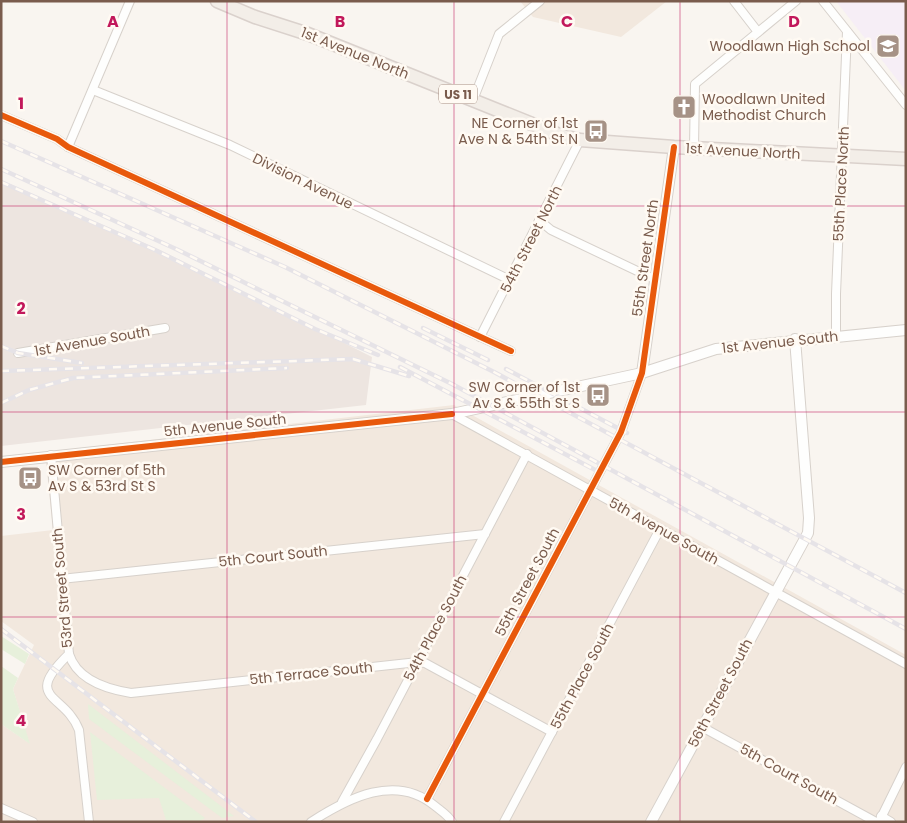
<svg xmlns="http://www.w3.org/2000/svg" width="907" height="823" font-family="Poppins,sans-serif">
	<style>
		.residential { fill: #f2e8de }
		.industrial { fill: #ede5e0 }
		.education { fill: #f6eef6 }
		.green { fill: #e7f0db }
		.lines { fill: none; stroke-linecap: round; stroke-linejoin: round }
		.minor-casing { stroke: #d7d1cb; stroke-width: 10 }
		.tertiary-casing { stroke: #d7d1cb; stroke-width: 12 }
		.primary-casing { stroke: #dad1cc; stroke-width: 15 }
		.minor { stroke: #fefefd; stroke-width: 8 }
		.tertiary { stroke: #fefefd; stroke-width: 10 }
		.primary { stroke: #f3eee8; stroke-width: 12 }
		.rail-casing { stroke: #e6e3e7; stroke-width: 4.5 }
		.rail { stroke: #fffaf3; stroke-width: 2.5; stroke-dasharray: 8; stroke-linecap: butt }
		.cycleway-casing { stroke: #fffaf3; stroke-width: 9 }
		.cycleway { stroke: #e8590c; stroke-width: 6 }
		.grid { fill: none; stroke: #c2185b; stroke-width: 1; stroke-opacity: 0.55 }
		.labels { text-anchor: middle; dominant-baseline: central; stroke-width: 5; stroke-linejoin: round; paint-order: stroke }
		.shield { fill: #fffaf3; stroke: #a28b7f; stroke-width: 1 }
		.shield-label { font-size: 12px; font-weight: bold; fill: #7a5c4d }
		.poi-label { font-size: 14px; fill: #7a5c4d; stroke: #fffaf3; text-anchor: end }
		.street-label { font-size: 14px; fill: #7a5c4d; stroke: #fffaf3 }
		.grid-label { font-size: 16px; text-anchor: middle; font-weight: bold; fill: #c2185b; stroke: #fffaf3; stroke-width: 5; stroke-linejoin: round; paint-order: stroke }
	</style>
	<rect width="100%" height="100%" fill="#f9f5f0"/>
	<!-- residential -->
	<g class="residential">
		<path d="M520,1H667L621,37L533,17Z"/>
		<path d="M454,405L906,655V822H1V724L29,743L13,689L34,645L1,621V536L53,530L45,452Z"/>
	</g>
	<!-- industrial -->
	<path class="industrial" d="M1,180L160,250L372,357L366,405L1,446Z"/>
	<!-- education -->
	<path class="education" d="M836,1H906V91Z"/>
	<!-- green -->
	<g class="green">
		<path d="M1,636L29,654L25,664L1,649Z"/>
		<path d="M1,666L18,678L13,689L30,744L1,724Z"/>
		<path d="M88,704L234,816L222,818L89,719Z"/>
		<path d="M90,732L205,818L200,821L166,820L159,798L97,800Z"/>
	</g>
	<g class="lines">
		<!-- minor casing -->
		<g class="minor-casing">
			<g id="minor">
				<path d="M734,1L758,32"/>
				<path d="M823,1L906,105"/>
				<path d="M93,90L230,145L510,280"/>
				<path d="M473,100L499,34L540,1"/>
				<path d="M1,115L57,139L68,147L511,351"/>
				<path d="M68,147L130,1"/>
				<path d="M694,148L695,84L796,1"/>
				<path d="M539,220L551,230L654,279"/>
				<path d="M836,335V294L847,32"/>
				<path d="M480,337L580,140"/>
				<path d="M18,353L165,328"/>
				<path d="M452,414L906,664"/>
				<path d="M51,455L69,654C21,700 65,693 79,730L89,822"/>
				<path d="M61,579L485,534"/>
				<path d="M69,654C77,680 106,689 131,693L418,662L425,663L552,732"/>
				<path d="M702,727L876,822"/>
				<path d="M427,799L621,432L642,373"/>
				<path d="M342,802L377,739L527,454"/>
				<path d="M1,808L33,822"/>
				<path d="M881,816L891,822"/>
				<path d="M311,822C348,798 396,773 435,806C441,811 448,815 452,822"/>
				<path d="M504,822L660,529"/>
				<path d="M879,822L906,767"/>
			</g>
		</g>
		<!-- tertiary casing -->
		<g class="tertiary-casing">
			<g id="tertiary">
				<path d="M642,373L674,147"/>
				<path d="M1,462L452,414L642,373L716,349L906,330"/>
				<path d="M651,822L808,533L809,518L795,339"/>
			</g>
		</g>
		<!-- primary casing -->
		<g class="primary-casing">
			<path id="primary" d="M217,1L255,17L308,34L562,136L580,140L674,147L906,159"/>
		</g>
		<!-- minor -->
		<use href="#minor" class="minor"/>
		<!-- tertiary -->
		<use href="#tertiary" class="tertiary"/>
		<!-- primary -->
		<use href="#primary" class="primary"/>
		<!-- rail casing -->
		<g class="rail-casing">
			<g id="rail">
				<path d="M1,141L285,267L494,372L906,593"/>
				<path d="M1,169L176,249L452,384L906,629"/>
				<path d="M1,182L155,250L315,329L378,355"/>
				<path d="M423,328L488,360"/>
				<path d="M1,346L18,353L82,363"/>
				<path d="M400,367L599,472"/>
				<path d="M506,369L627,433"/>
				<path d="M1,371L353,359L409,376"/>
				<path d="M1,403L29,390L73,378L287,368"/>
				<path d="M1,629L256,822"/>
			</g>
		</g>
		<!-- rail -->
		<use href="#rail" class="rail"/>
		<!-- cycleway casing -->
		<g class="cycleway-casing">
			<g id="cycleway">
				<path d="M1,115L57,139L68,147L511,351"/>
				<path d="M1,462L452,414"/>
				<path d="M427,799L621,432L642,373L674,147"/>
			</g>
		</g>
		<!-- cycleway -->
		<use href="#cycleway" class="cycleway"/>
	</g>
	<!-- grid -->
	<path class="grid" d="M227,1V822M454,1V822M680,1V822M1,206H906M1,412H906M1,617H906"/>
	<!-- icons -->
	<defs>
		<g id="school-square" transform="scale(1.25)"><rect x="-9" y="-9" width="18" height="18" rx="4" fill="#a69286" stroke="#fffaf3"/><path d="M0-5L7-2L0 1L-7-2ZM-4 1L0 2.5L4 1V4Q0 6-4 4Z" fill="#fff"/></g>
		<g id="church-square" transform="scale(1.25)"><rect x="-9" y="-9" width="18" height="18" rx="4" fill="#a69286" stroke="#fffaf3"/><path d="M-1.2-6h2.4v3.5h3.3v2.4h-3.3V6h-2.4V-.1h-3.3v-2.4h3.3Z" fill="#fff"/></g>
		<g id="bus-square" transform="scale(1.25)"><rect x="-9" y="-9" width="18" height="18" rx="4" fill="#a69286" stroke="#fffaf3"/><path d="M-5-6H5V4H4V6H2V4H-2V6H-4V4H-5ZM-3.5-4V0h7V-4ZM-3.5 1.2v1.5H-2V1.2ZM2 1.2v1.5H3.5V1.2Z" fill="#fff"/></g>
	</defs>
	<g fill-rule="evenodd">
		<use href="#school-square" x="888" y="46"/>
		<use href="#church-square" x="684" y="107"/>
		<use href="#bus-square" x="596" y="131"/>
		<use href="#bus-square" x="598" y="395"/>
		<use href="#bus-square" x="30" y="478"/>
	</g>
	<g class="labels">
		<!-- shield labels -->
		<rect class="shield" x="439" y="84.5" width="38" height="19" rx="4"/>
		<g class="shield-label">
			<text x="458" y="94">US 11</text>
		</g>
		<!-- poi labels -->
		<g class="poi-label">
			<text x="870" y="46">Woodlawn High School</text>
			<text x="702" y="99" text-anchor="start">Woodlawn United<tspan x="702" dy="16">Methodist Church</tspan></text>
			<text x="578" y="123">NE Corner of 1st<tspan x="578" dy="16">Ave N &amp; 54th St N</tspan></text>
			<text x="580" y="387">SW Corner of 1st<tspan x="580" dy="16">Av S &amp; 55th St S</tspan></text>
			<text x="48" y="470" text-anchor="start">SW Corner of 5th<tspan x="48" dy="16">Av S &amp; 53rd St S</tspan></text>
		</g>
		<!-- street labels -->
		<g class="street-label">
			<text transform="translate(355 53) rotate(22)">1st Avenue North</text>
			<text transform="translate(743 151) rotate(3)">1st Avenue North</text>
			<text transform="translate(303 181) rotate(26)">Division Avenue</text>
			<text transform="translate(841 184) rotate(-87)">55th Place North</text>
			<text transform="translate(531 239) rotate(-63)">54th Street North</text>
			<text transform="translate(645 258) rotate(-82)">55th Street North</text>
			<text transform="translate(92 341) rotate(-10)">1st Avenue South</text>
			<text transform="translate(780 342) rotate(-6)">1st Avenue South</text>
			<text transform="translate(225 425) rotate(-6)">5th Avenue South</text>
			<text transform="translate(664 531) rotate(29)">5th Avenue South</text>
			<text transform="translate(273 556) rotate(-6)">5th Court South</text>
			<text transform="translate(527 582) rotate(-62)">55th Street South</text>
			<text transform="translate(62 588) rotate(-95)">53rd Street South</text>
			<text transform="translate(435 628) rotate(-62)">54th Place South</text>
			<text transform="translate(311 673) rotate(-6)">5th Terrace South</text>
			<text transform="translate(582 676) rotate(-62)">55th Place South</text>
			<text transform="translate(720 693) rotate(-62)">56th Street South</text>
			<text transform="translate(789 774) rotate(29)">5th Court South</text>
		</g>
	</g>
	<g class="grid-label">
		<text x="113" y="27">A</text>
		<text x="340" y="27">B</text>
		<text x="567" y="27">C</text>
		<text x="794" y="27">D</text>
		<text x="21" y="109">1</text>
		<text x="21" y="314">2</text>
		<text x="21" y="520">3</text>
		<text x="21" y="726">4</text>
	</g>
	<!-- border -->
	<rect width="907" height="823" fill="none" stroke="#7a5c4d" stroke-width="5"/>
</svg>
